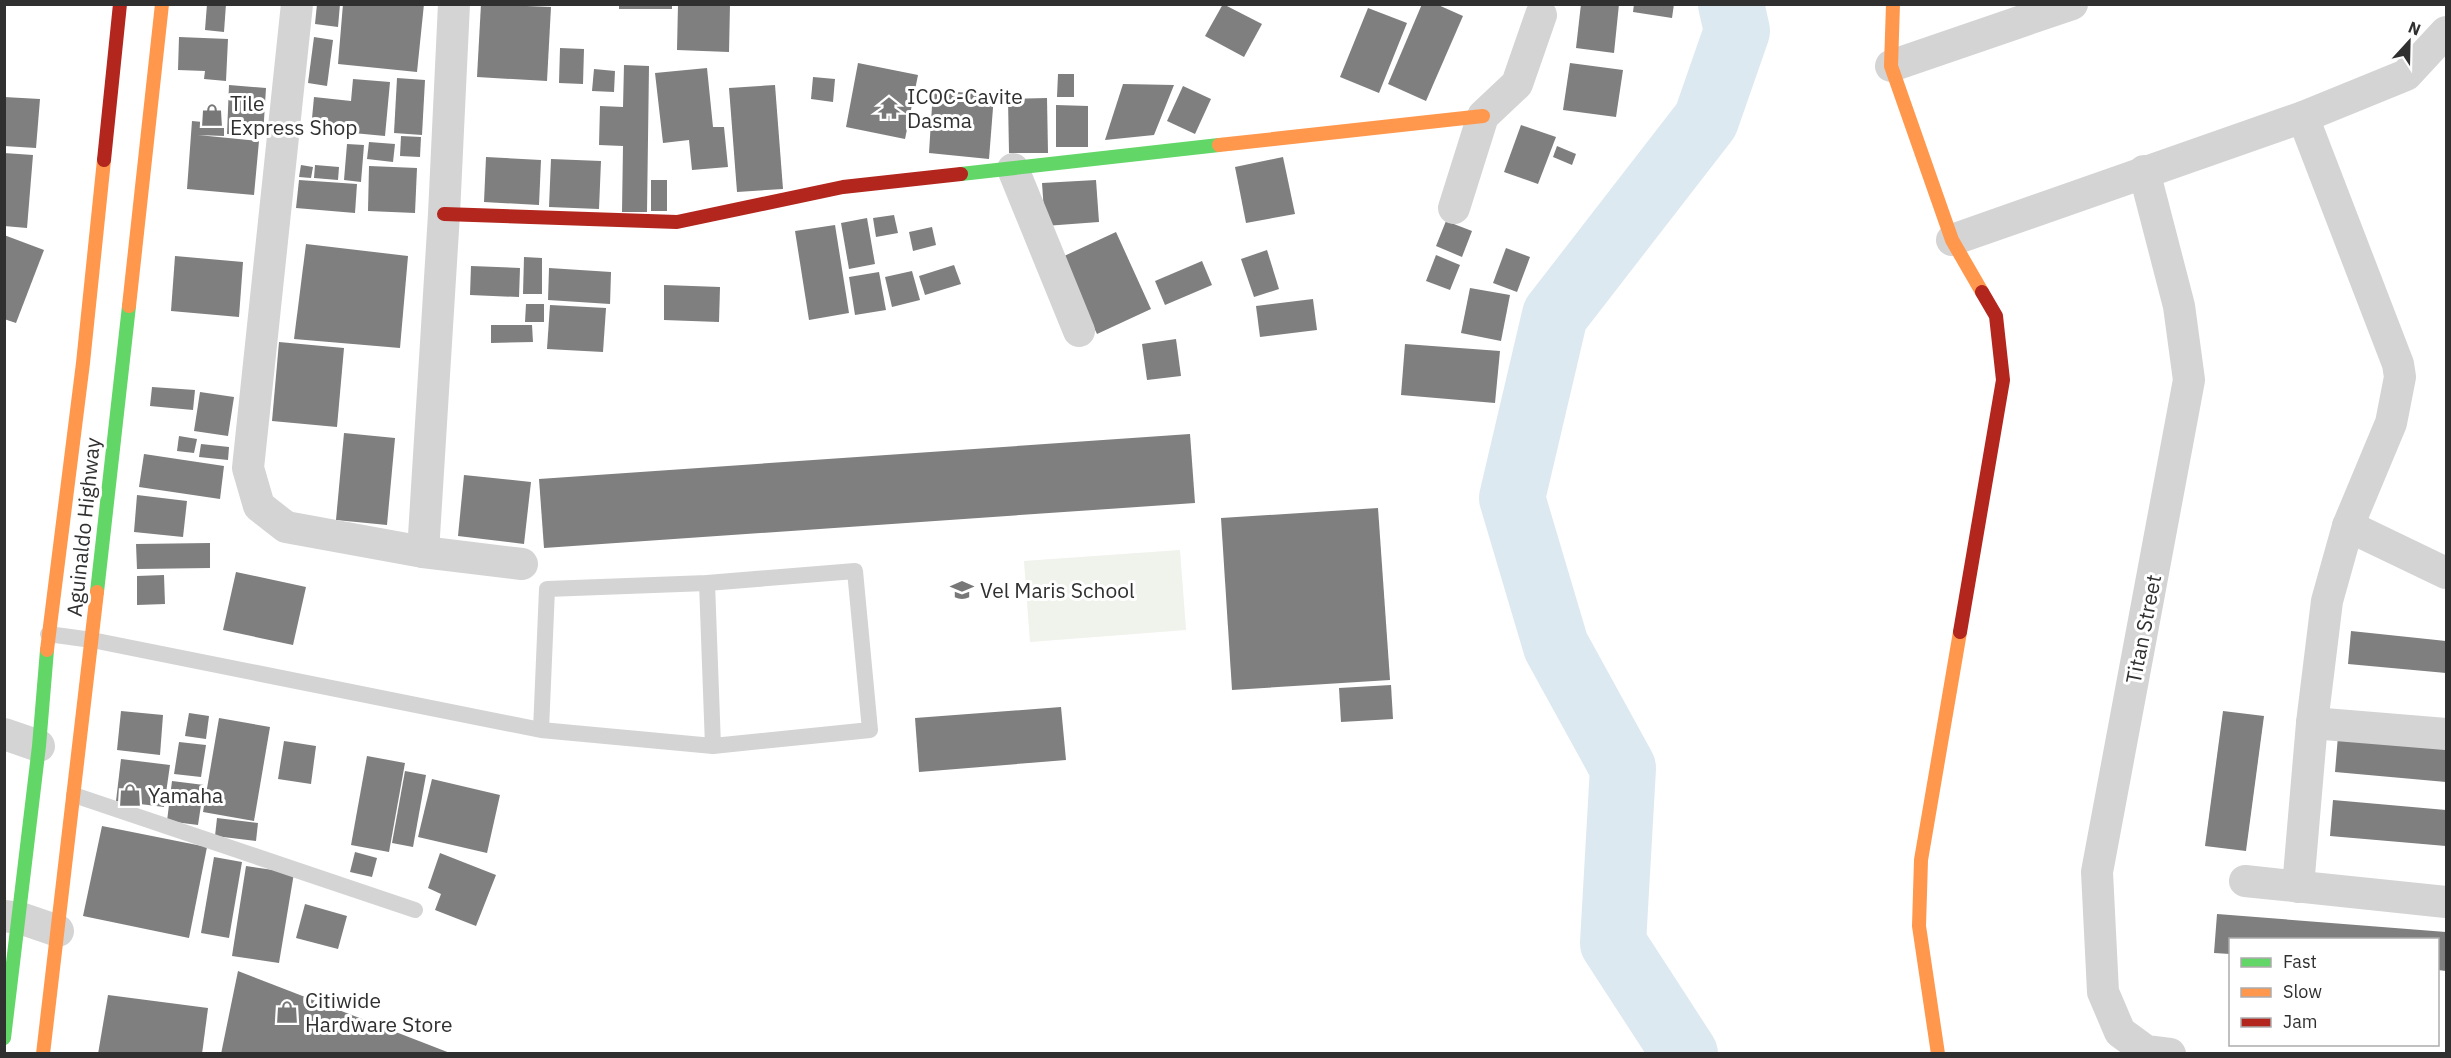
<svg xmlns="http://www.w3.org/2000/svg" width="2451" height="1058" font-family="'IBM Plex Sans',sans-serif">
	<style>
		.green { fill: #f0f2ec }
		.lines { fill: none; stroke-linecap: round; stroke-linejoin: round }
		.river { stroke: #dde9f0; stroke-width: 66 }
		.building { fill: #7f7f7f }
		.lane { stroke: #d4d4d4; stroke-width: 16 }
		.street { stroke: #d4d4d4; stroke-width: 32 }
		.fast { stroke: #63d668; stroke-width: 14 }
		.slow { stroke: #ff974d; stroke-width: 14 }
		.jam { stroke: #b3261e; stroke-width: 14 }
		.labels { text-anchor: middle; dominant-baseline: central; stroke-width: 6; stroke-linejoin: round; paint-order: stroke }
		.poi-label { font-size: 21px; fill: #303030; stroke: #fff; text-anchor: start }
		.street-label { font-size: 21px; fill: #303030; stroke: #fff }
	</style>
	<rect width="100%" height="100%" fill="#fff"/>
	<!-- green -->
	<path class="green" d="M1180,550L1186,630L1030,642L1024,561Z"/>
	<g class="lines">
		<!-- river -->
		<path class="river" d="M1685,1054L1613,943L1623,768L1556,646L1512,498L1555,315L1706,120L1737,31L1731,4"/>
	</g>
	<!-- building -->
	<g class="building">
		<path d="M207,4H226L224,32L205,30Z"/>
		<path d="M317,4H340L338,27L315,24Z"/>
		<path d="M343,4H424L417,72L338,64Z"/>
		<path d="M481,4L551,7L547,81L477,77Z"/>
		<rect x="619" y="4" width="53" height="5"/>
		<path d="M678,4H730L729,52L677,50Z"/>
		<path d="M1223,4L1262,24L1244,57L1205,36Z"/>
		<path d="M1422,4H1436L1463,16L1426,101L1388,84Z"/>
		<path d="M1581,4H1619L1614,53L1576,48Z"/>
		<path d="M1634,4H1674L1672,18L1633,12Z"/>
		<path d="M1368,8L1407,23L1379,93L1340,77Z"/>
		<path d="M179,37L228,39L226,81L204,79L205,71L178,70Z"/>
		<path d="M314,37L333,40L327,86L308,83Z"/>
		<path d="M560,48L584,49L583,84L559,83Z"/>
		<path d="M858,63L918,75L905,139L846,127Z"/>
		<path d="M1570,63L1623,70L1616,117L1563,110Z"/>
		<path d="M624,65L649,66L647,212H622L623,146L599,145L600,106L623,107Z"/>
		<path d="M707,68L713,127H724L728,167L692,170L689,140L663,143L655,73Z"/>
		<path d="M594,69L615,71L614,92L592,91Z"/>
		<path d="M1058,74H1074V97H1057Z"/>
		<path d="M813,77L835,79L833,102L811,99Z"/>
		<path d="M397,78L425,80L422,135L394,133Z"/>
		<path d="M353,79L390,82L385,136L311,129L314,97L351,101Z"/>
		<path d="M1123,84L1174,85L1154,135L1105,140Z"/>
		<path d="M229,85L266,88L263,136L227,134Z"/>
		<path d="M775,85L783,189L737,192L729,88Z"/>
		<path d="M1183,86L1211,99L1195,134L1167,121Z"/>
		<path d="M933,90L994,95L989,159L929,153Z"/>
		<path d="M4,97L40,99L36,148L4,146Z"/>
		<path d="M1047,98L1048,153H1009L1008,99Z"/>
		<path d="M1056,105L1088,106V147H1056Z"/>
		<path d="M192,121L224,124V136L198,135L259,141L254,195L187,189Z"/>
		<path d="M1521,125L1556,137L1538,184L1504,172Z"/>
		<path d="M401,136L421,137L420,157L400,156Z"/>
		<path d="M369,142L395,144L393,162L367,159Z"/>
		<path d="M347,144L364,145L361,182L344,180Z"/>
		<path d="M1557,146L1576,154L1572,165L1553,157Z"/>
		<path d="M4,153L33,155L27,228L4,226Z"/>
		<path d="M486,157L541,160L539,205L484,202Z"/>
		<path d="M1283,157L1295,214L1246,223L1235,167Z"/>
		<path d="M551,159L601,161L599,209L549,207Z"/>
		<path d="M301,165L313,167L311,178L299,177Z"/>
		<path d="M315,165L339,167L338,180L314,178Z"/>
		<path d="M369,166L417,168L415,213L368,211Z"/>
		<path d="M299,180L357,184L355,213L296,208Z"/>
		<rect x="651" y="180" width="16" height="31"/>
		<path d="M1096,180L1099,222L1045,226L1042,183Z"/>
		<path d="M894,215L898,233L876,237L873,218Z"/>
		<path d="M867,218L875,264L849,269L841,223Z"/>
		<path d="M1446,221L1472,231L1462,257L1436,246Z"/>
		<path d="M835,225L849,313L809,320L795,231Z"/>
		<path d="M932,227L936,245L913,251L909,232Z"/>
		<path d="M1116,232L1151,309L1097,334L1062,257Z"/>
		<path d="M4,235L44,250L16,323L4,319Z"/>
		<path d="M306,244L408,256L400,348L294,339Z"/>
		<path d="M1506,248L1530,257L1517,292L1493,283Z"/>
		<path d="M1267,250L1279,289L1254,297L1241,259Z"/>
		<path d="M1436,255L1460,265L1450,290L1426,281Z"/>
		<path d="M175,256L243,262L239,317L171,311Z"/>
		<path d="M524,257L542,258V294H523Z"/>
		<path d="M1202,261L1212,285L1165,305L1155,281Z"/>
		<path d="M954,265L961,284L925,295L919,276Z"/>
		<path d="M471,266L520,268L519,297L470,295Z"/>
		<path d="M549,268L611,272L610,304L548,300Z"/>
		<path d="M912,271L920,300L892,307L885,277Z"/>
		<path d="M879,272L886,310L855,315L849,277Z"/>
		<path d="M664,285L720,287L719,322L664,320Z"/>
		<path d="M1470,288L1510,295L1501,341L1461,333Z"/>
		<path d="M1313,299L1317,330L1260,337L1256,306Z"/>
		<path d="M526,304H544V322H525Z"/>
		<path d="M550,305L606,308L603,352L547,349Z"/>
		<path d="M491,325H532L533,342L491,343Z"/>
		<path d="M1176,339L1181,376L1147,380L1142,344Z"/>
		<path d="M279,342L344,348L337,427L272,421Z"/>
		<path d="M1405,344L1500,351L1495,403L1401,395Z"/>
		<path d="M152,387L195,390L193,410L150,406Z"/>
		<path d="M200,392L234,397L228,436L194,431Z"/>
		<path d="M344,433L395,438L387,525L336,520Z"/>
		<path d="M1190,434L1195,503L544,548L539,479Z"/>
		<path d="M179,436L197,439L194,453L177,451Z"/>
		<path d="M201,444L229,447L228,460L199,457Z"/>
		<path d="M144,454L224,466L220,499L139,487Z"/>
		<path d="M464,475L531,482L524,544L458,536Z"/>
		<path d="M137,495L187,501L183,537L134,532Z"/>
		<path d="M1378,508L1390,680L1232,690L1221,518Z"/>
		<path d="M210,543V568L137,569L136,544Z"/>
		<path d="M236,572L306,587L293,645L223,630Z"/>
		<path d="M164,575L165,604L137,605V576Z"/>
		<path d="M2351,631L2446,641V673L2348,664Z"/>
		<path d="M1391,685L1393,719L1341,722L1339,688Z"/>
		<path d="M1061,707L1066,760L919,772L915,718Z"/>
		<path d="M121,711L163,715L160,755L117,750Z"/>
		<path d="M2223,711L2264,716L2246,851L2205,846Z"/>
		<path d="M189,713L209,716L206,739L185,736Z"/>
		<path d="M219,718L270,727L254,821L203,812Z"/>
		<path d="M2338,736L2446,746V782L2335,772Z"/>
		<path d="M284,741L316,746L311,784L278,779Z"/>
		<path d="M179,742L206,745L201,777L174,774Z"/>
		<path d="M367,756L405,763L389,852L351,845Z"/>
		<path d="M121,759L170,765L164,807L116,801Z"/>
		<path d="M405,771L426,775L413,847L392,843Z"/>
		<path d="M432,779L500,795L487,853L418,837Z"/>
		<path d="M172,781L204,785L198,825L167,821Z"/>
		<path d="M2333,800L2446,810V846L2330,836Z"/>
		<path d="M217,818L258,823L256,841L215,836Z"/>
		<path d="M102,826L207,847L189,938L83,916Z"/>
		<path d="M355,852L377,858L372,877L350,872Z"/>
		<path d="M440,853L496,875L476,926L435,910L441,894L428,888Z"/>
		<path d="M214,857L242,862L229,938L201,933Z"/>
		<path d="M246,866L294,873L279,963L232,956Z"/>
		<path d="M305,904L347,916L338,949L296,938Z"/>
		<path d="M2217,914L2446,932V971L2438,970V940H2230V954L2214,953Z"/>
		<path d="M238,971L450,1053V1054H221Z"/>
		<path d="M108,995L208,1008L202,1054H98Z"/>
	</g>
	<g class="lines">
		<!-- lane -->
		<g class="lane">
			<path d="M707,583L713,746"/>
			<path d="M48,634L92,640L541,730L713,746L870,730L855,571L707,583L547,589L541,730"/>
			<path d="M74,795L415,910"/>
		</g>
		<!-- street -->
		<g class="street">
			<path d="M297,4L248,468L259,506L286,527L423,552L522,564"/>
			<path d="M1891,66L2072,4"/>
			<path d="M1013,169L1079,331"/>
			<path d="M2144,171L2179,306L2189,380L2097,872L2103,992L2120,1032L2146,1051L2170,1054"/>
			<path d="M1454,208L1483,116L1517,84L1541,15"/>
			<path d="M1952,240L2303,117L2406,75L2446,32"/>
			<path d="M2348,526L2446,573"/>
			<path d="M423,552L444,214L454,4"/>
			<path d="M2312,723L2446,734"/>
			<path d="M4,734L39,746"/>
			<path d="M2245,881L2446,902"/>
			<path d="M2298,887L2312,723L2327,601L2348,526L2391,423L2400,377L2398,364L2303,117"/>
			<path d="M4,916L20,918L58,931"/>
		</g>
		<!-- fast -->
		<g class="fast">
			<path d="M961,174L1219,145"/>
			<path d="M97,592L129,306"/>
			<path d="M4,1038L39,746L47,650"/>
		</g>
		<!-- slow -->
		<g class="slow">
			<path d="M1893,4L1891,66L1952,240L1982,292"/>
			<path d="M1219,145L1483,116"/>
			<path d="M129,306L162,4"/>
			<path d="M47,650L83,363L104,160"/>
			<path d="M43,1054L97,592"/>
			<path d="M1938,1054L1919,926L1921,860L1960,632"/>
		</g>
		<!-- jam -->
		<g class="jam">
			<path d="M104,160L120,4"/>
			<path d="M444,214L677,222L843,187L961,174"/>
			<path d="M1960,632L2003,380L1996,316L1982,292"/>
		</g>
	</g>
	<!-- icons -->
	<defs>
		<g id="temple-bare" transform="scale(1.8)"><path d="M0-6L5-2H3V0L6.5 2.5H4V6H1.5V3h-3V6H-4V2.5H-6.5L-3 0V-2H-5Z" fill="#787878" stroke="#fff" stroke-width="2.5" paint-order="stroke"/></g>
		<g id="shop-bare" transform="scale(1.8)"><path d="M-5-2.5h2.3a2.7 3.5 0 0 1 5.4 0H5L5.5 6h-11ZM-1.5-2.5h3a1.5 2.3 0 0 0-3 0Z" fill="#787878" stroke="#fff" stroke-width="2.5" paint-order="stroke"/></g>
		<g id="school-bare" transform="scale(1.8)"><path d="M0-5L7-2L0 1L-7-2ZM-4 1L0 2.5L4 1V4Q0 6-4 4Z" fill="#787878" stroke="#fff" stroke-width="2.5" paint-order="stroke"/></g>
	</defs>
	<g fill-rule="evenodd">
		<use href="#temple-bare" x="889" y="108"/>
		<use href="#shop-bare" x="212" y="115"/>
		<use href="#school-bare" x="962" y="590"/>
		<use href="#shop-bare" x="130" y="795"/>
		<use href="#shop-bare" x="287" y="1012"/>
	</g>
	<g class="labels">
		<!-- poi labels -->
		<g class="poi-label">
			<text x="907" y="96">ICOC-Cavite<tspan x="907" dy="24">Dasma</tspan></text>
			<text x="230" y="103">Tile<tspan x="230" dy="24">Express Shop</tspan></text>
			<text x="980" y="590">Vel Maris School</text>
			<text x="148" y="795">Yamaha</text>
			<text x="305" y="1000">Citiwide<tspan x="305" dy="24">Hardware Store</tspan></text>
		</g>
		<!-- street labels -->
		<g class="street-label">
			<text transform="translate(83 527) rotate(-84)">Aguinaldo Highway</text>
			<text transform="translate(2143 629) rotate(-79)">Titan Street</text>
		</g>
	</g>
	<!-- border -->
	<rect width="2451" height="1058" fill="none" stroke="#303030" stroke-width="12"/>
	<!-- legend -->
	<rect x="2229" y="938" width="210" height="108" fill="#ffffff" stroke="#acacac" stroke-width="1.5"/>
	<rect x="2241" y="958" width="30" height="9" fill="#63d668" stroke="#acacac" stroke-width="1.5"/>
	<text x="2283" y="968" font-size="18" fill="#303030">Fast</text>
	<rect x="2241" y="988" width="30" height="9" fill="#ff974d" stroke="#acacac" stroke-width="1.5"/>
	<text x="2283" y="998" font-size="18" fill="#303030">Slow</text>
	<rect x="2241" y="1018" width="30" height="9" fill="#b3261e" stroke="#acacac" stroke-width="1.5"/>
	<text x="2283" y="1028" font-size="18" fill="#303030">Jam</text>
	<!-- north arrow -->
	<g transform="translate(2409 42) rotate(22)" stroke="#ffffff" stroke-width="4.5" paint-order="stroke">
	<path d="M0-4.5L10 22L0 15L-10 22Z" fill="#303030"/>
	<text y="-9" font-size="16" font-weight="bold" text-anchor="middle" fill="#303030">N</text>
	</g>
</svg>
